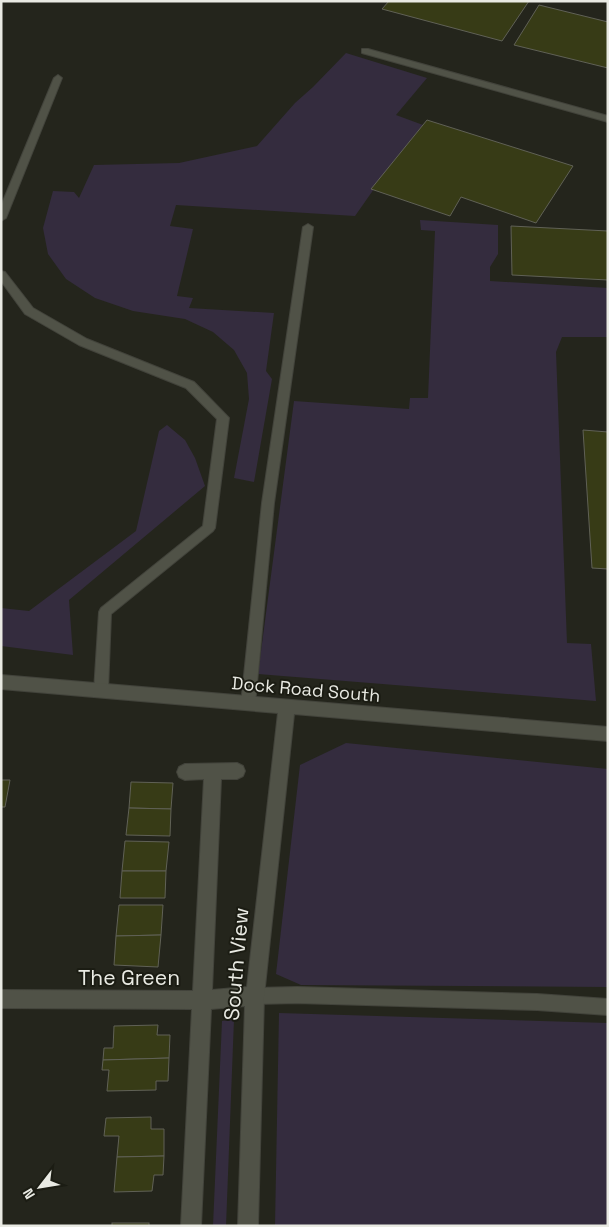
<svg xmlns="http://www.w3.org/2000/svg" width="609" height="1227" font-family="'Space Grotesk',sans-serif">
	<style>
		.green { fill: #342c3e }
		.building { fill: #373b16; stroke: #606156 }
		.lines { fill: none; stroke-linecap: round; stroke-linejoin: round }
		.lane-casing { stroke: #42433b; stroke-width: 2 }
		.street-casing { stroke: #42433b; stroke-width: 2 }
		.lane { fill: #505247; fill-rule: evenodd }
		.street { fill: #505247; fill-rule: evenodd }
		.labels { text-anchor: middle; dominant-baseline: central; stroke-width: 4; stroke-linejoin: round; paint-order: stroke }
		.street-label { font-size: 18px; fill: #e9eae3; stroke: #1b1c13 }
		.near-street-label { font-size: 21px; fill: #e9eae3; stroke: #1b1c13 }
	</style>
	<rect width="100%" height="100%" fill="#24251c"/>
	<!-- green -->
	<g class="green">
		<path d="M346,53L427,78L396,115L423,125L393,162L355,216L176,205L170,226L193,229L177,296L193,298L189,308L274,313L266,371L272,379L254,482L234,478L249,399L247,373L234,350L213,332L185,319L133,311L95,298L66,279L48,254L43,228L53,191L74,192L79,198L94,165L179,163L257,146L295,103L313,87Z"/>
		<path d="M420,220L498,225V254L490,267V281L608,288V337H562L556,352L567,643L591,644L596,701L258,674L294,401L409,409L410,398H428L435,231L421,230Z"/>
		<path d="M167,425L185,440L195,458L205,486L69,600L73,655L1,646V608L29,611L136,531L159,431Z"/>
		<path d="M346,743L608,769V987L301,985L276,974L300,765Z"/>
		<path d="M279,1013L608,1023V1226H275Z"/>
		<path d="M234,1019L226,1226H213L222,1021Z"/>
	</g>
	<!-- building -->
	<g class="building">
		<path d="M389,1H529L502,41L382,9Z"/>
		<path d="M539,5L608,22V68L514,45Z"/>
		<path d="M427,120L573,166L536,223L461,197L450,216L371,189Z"/>
		<path d="M511,226L608,231V280L512,275Z"/>
		<path d="M583,430L608,432V569L592,568Z"/>
		<path d="M1,780H10L5,807H1Z"/>
		<path d="M131,782L173,783L171,809L129,808Z"/>
		<path d="M129,808L171,809L170,836L126,835Z"/>
		<path d="M125,841L169,842L166,871H122Z"/>
		<path d="M122,871H166L165,898H120Z"/>
		<path d="M119,905H163L161,935L116,936Z"/>
		<path d="M161,935L158,967L114,965L116,936Z"/>
		<path d="M158,1025L157,1035H170L169,1058L103,1060L104,1048H113L114,1026Z"/>
		<path d="M169,1058L168,1081H156V1090L107,1091L109,1070H102L103,1060Z"/>
		<path d="M151,1117V1129H164V1156L117,1157L119,1136H104L106,1118Z"/>
		<path d="M164,1156L163,1175H154L152,1191L114,1192L117,1157Z"/>
		<rect x="112" y="1223" width="37" height="3"/>
	</g>
	<g class="lines">
		<!-- lane casing -->
		<g class="lane-casing">
			<g id="lane">
				<path d="M362,49H368L608,116V122L362,53Z"/>
				<path d="M58,75L62,78L6,218L1,221V206L54,78Z"/>
				<path d="M308,224L313,227L274,503L255,704L253,708L248,710L243,708L241,704L262,503L303,227Z"/>
				<path d="M1,271L5,272L33,308L87,339L194,382L229,418L215,528L213,531L111,614L108,691L106,695L101,697L96,695L94,691L99,612L101,608L203,526L217,419L186,388L79,345L25,314L1,281Z"/>
				<path d="M297,987L537,994L608,999V1015L537,1010L297,1003L255,1004L250,1001L247,996L250,991L255,988Z"/>
			</g>
		</g>
		<!-- street casing -->
		<g class="street-casing">
			<path id="street" d="M1,675L608,727V741L294,714L264,996L258,1226H238L245,1006L211,1009L201,1226H181L192,1009L1,1008V990L193,991L204,779L185,780L179,777L177,772L179,767L185,764L237,763L243,766L245,771L243,776L237,779H221L212,990L247,987L278,713L1,689Z"/>
		</g>
		<!-- lane -->
		<use href="#lane" class="lane"/>
		<!-- street -->
		<use href="#street" class="street"/>
	</g>
	<g class="labels">
		<!-- street labels -->
		<g class="street-label">
			<text transform="translate(306 689) rotate(5)">Dock Road South</text>
		</g>
		<!-- near-street labels -->
		<g class="near-street-label">
			<text transform="translate(236 964) rotate(-85)">South View</text>
			<text x="129" y="977">The Green</text>
		</g>
	</g>
	<!-- border -->
	<rect width="609" height="1227" fill="none" stroke="#e9eae3" stroke-width="5"/>
	<!-- north arrow -->
	<g transform="translate(40 1187) rotate(239)" stroke="#1b1c13" stroke-width="4" paint-order="stroke">
	<path d="M0-4L9 19L0 12L-9 19Z" fill="#e9eae3"/>
	<text y="-8" font-size="14" font-weight="bold" text-anchor="middle" fill="#e9eae3">N</text>
	</g>
</svg>
